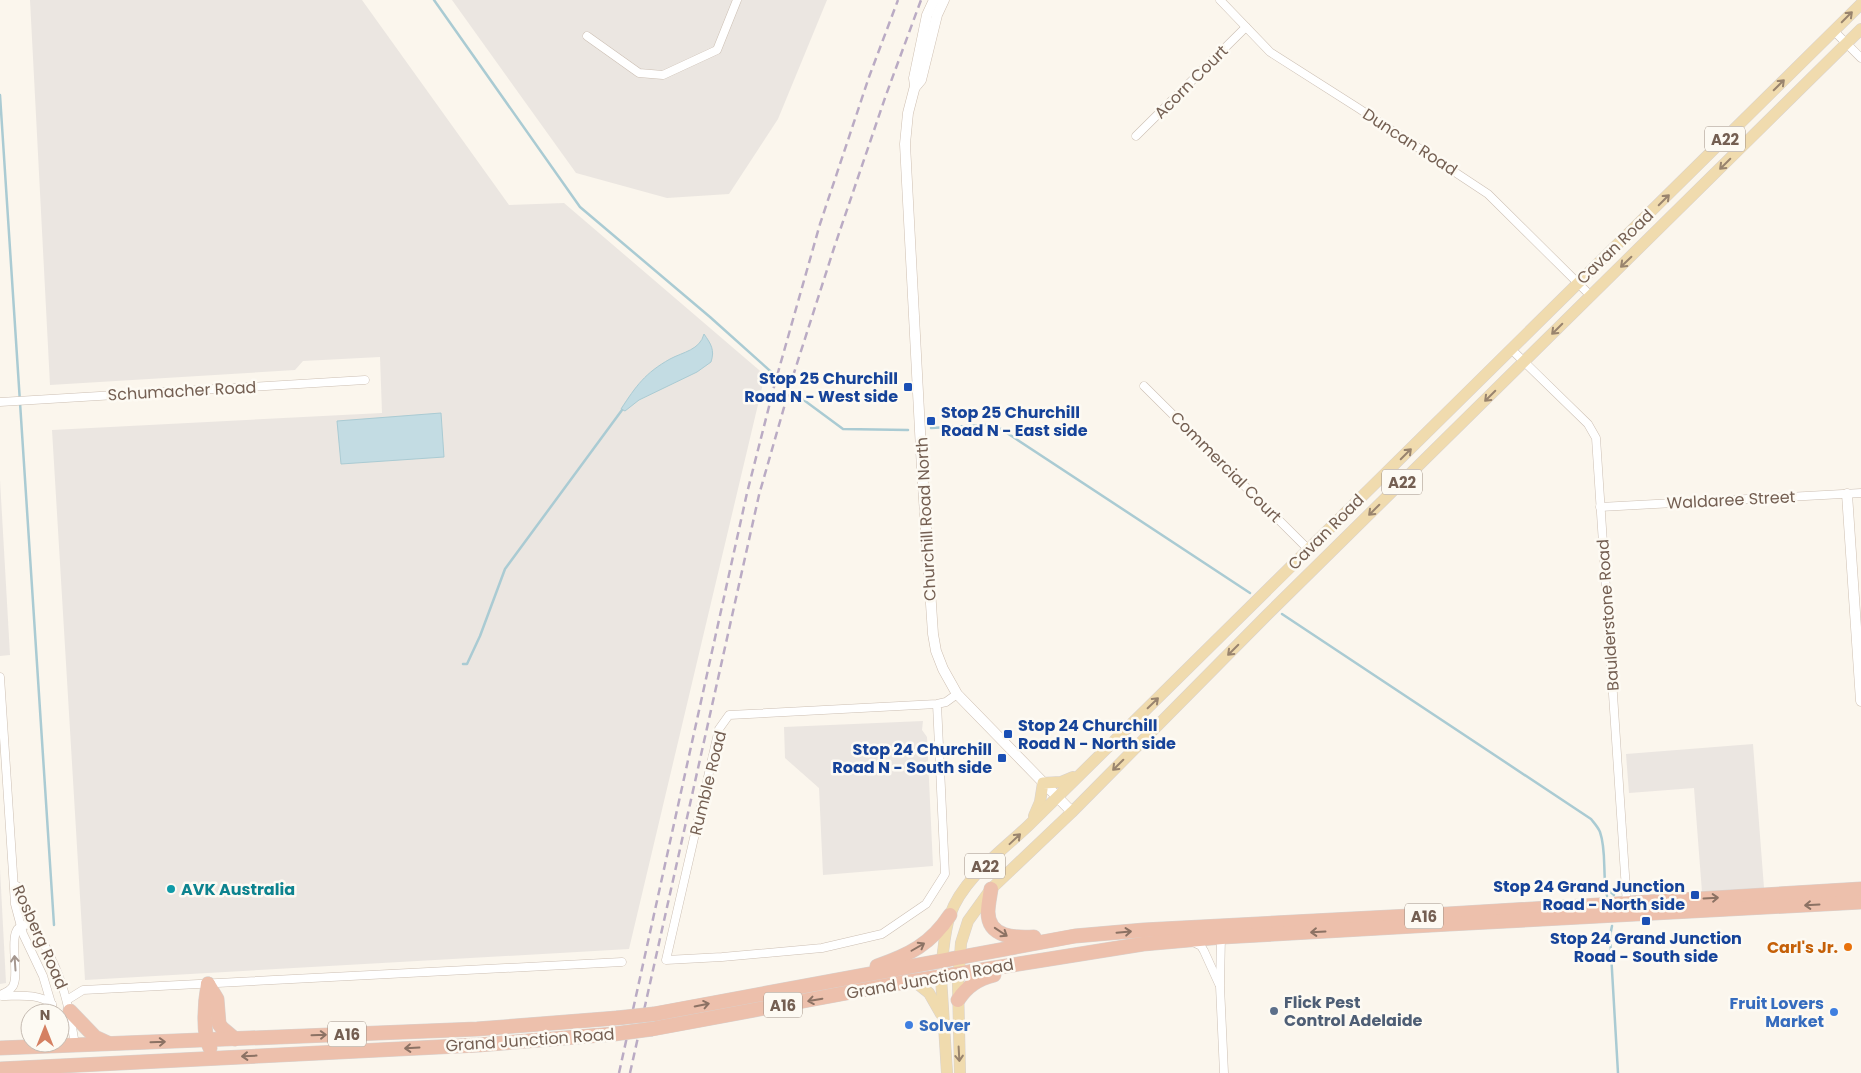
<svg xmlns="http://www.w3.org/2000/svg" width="1861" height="1073" font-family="Poppins,sans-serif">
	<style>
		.industrial { fill: #ebe6e1 }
		.water { fill: #c3dce3; stroke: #aacbd3 }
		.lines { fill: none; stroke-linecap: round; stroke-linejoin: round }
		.stream { stroke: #aacbd3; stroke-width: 2.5 }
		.street-casing { stroke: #ccbfb3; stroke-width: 9 }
		.secondary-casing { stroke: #cebfb1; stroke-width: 11 }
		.primary-casing { stroke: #d8d2cf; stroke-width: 12 }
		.highway-casing { stroke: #d8d2cf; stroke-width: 15 }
		.street { stroke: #fff; stroke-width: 8 }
		.secondary { stroke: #fff; stroke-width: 10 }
		.primary { stroke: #f0dbae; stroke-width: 11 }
		.highway { stroke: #edc0ac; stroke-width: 14 }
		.rail { stroke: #baabc4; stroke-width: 2.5; stroke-dasharray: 8 5; stroke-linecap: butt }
		.highway-bridge-casing { stroke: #d8d2cf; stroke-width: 15; stroke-linecap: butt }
		.highway-bridge { stroke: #edc0ac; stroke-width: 14 }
		.oneway { stroke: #99846e }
		.oneway2 { stroke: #8c7264 }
		.oneway3 { stroke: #a5978f }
		.transit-dot { fill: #1a4fb4; stroke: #fdfaf3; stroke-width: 2 }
		.culture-dot { fill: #0f9aa8; stroke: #fdfaf3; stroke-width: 2 }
		.food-dot { fill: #e8710a; stroke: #fdfaf3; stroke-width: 2 }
		.service-dot { fill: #5c6f8a; stroke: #fdfaf3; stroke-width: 2 }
		.shop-dot { fill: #3f7fe0; stroke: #fdfaf3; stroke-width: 2 }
		.labels { text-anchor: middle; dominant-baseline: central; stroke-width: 5; stroke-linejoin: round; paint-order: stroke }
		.shield { fill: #fdfaf3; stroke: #9d8e82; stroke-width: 1 }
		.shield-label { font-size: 15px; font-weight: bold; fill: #745f52 }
		.street-label { font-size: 16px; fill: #745f52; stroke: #fdfaf3 }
		.transit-label { font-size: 16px; font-weight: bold; fill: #164399; stroke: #fdfaf3; text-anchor: end }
		.culture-label { font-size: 16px; font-weight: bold; fill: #0d838f; stroke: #fdfaf3; text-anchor: start }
		.food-label { font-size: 16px; font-weight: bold; fill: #c56008; stroke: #fdfaf3; text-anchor: end }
		.service-label { font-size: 16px; font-weight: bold; fill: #4e5e75; stroke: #fdfaf3; text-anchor: start }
		.shop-label { font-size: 16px; font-weight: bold; fill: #366cbe; stroke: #fdfaf3; text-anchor: end }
	</style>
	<rect width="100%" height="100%" fill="#fbf6ed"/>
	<!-- industrial -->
	<g class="industrial">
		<path d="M30,0H362L509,205L564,203L765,375L629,949L85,980L52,430L382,413L380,357L303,361L295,370L50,385Z"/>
		<path d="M452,0H827L778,119L729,194L667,198L576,173Z"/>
		<path d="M0,480L10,655L0,656Z"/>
		<path d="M923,721L922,730L927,737L933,866L823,875L819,788L785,758L784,727Z"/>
		<path d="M1753,744L1764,888L1702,892L1694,788L1629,793L1626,754Z"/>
		<path d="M0,869L6,983L0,984Z"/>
	</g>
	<!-- water -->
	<g class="water">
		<path d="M704,334C711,344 715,350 711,362L697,372L639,400L625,411L621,409C636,386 645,373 670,359C683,352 700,350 704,334Z"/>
		<path d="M441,413L444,457L341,464L337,421Z"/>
	</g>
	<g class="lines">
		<!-- stream -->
		<g class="stream">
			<path d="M434,0L580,207L710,317L797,395L843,429L908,430"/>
			<path d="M0,95L54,925"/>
			<path d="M931,428L986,425L1001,429L1250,593"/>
			<path d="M1282,614L1591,819C1594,823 1598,827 1600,832C1607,852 1602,875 1607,896"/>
			<path d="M463,664H467L480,636L505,569L622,410"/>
			<path d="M1606,888L1614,895"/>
			<path d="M1612,926L1610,936L1618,1073"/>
		</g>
		<!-- street casing -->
		<g class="street-casing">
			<g id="street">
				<path d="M1220,0L1270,52L1358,108L1488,194L1591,296"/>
				<path d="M1834,31L1861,58"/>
				<path d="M587,36L639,73L663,75L717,50L737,0"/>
				<path d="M1136,136L1246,27"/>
				<path d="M1511,349L1588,424L1596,438L1627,905"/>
				<path d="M1144,386L1308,549"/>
				<path d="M0,402L365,380"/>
				<path d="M1600,507L1861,493"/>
				<path d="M0,677L15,904L23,934L43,976L54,1013"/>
				<path d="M937,704L945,874L926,904L882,934L822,948L722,957L666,960L719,729L729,715L937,704L946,702L957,694"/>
				<path d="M17,886C27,917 46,943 58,974C67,997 71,1020 75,1045"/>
				<path d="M1221,935L1220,986L1224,1073"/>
				<path d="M1193,942L1201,946L1204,951L1219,984"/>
				<path d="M0,995C5,993 10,991 13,986C22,970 0,916 34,926"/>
				<path d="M2,996C19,996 38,993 52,1004"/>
				<path d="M67,1000L83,990L622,962"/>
			</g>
		</g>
		<!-- secondary casing -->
		<g class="secondary-casing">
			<g id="secondary">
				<path d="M934,0L927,15L914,78L915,86L908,113L905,144L922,469L933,634L936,651L943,669L957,694L1072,812"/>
				<path d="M916,86L921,80L937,15L944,0"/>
				<path d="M1847,494L1861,701"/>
			</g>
		</g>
		<!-- primary casing -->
		<g class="primary-casing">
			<g id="primary">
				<path d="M1034,816L1040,802L1043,783L1061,782L1073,777"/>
				<path d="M942,961C944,945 945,929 950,915C963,878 1002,851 1029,825L1861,4"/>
				<path d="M941,977L947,1073"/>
				<path d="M914,981L929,993L941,1014"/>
				<path d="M960,1073L958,984L961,943L968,921L991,889L1072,812L1267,615L1861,29"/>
			</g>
		</g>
		<!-- highway casing -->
		<g class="highway-casing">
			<g id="highway">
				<path d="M991,889C990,896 988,905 988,912C988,938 1016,938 1034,937"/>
				<path d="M877,966C909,955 931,944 950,915"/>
				<path d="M208,984C205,1001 202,1033 210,1048"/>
				<path d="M208,984L217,999L219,1024L222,1028L235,1039"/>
				<path d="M958,1000C967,986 978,979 994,975"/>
				<path d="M70,1011L95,1037L108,1043"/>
				<path d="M654,1014L1075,936L1144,930L1448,914L1861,889"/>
				<path d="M652,1029L900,983L1143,944L1222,937L1449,924L1861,902"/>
				<path d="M0,1048L477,1029L617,1018"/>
				<path d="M0,1069L478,1045L614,1034"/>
			</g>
		</g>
		<!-- street -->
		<use href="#street" class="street"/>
		<!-- secondary -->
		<use href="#secondary" class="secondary"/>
		<!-- primary -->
		<use href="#primary" class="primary"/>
		<!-- highway -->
		<use href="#highway" class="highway"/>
		<!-- rail -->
		<g class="rail">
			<path d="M619,1073L747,493L775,383L820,224L869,77L898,0"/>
			<path d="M630,1073L759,495L793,376L834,248L886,95L921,0"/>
		</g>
		<!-- highway-bridge casing -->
		<g class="highway-bridge-casing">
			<g id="highway-bridge">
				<path d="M617,1018L654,1014"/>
				<path d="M614,1034L652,1029"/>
			</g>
		</g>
		<!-- highway-bridge -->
		<use href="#highway-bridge" class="highway-bridge"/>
	</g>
	<!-- one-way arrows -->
	<defs><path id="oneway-shaft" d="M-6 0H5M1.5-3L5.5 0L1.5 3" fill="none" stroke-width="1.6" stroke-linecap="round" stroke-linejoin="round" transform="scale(1.25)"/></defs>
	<g class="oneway">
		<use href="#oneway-shaft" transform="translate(1847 17) rotate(-45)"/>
		<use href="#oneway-shaft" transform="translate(1779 85) rotate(-45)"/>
		<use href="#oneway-shaft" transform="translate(1725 164) rotate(135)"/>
		<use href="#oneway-shaft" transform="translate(1664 200) rotate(-45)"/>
		<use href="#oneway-shaft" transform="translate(1626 262) rotate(136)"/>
		<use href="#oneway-shaft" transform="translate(1557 329) rotate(135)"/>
		<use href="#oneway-shaft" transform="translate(1490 396) rotate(135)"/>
		<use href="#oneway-shaft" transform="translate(1406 454) rotate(-45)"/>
		<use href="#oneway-shaft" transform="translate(1374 510) rotate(135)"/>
		<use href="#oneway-shaft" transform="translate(1233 650) rotate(135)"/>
		<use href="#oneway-shaft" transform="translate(1153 703) rotate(-44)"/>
		<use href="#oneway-shaft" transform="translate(1118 765) rotate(135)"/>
		<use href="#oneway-shaft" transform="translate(1015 839) rotate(-43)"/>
		<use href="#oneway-shaft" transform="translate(959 1054) rotate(87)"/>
	</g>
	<g class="oneway2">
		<use href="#oneway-shaft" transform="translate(1711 898) rotate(-3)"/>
		<use href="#oneway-shaft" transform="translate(1812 905) rotate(177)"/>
		<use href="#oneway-shaft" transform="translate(1001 932) rotate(34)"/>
		<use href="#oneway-shaft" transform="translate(1124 932) rotate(-5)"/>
		<use href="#oneway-shaft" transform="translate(1318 932) rotate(177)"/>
		<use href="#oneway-shaft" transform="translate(918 947) rotate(-30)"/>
		<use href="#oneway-shaft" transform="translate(815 1000) rotate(170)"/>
		<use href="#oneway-shaft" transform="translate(702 1005) rotate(-11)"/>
		<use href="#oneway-shaft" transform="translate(319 1035) rotate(-2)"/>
		<use href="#oneway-shaft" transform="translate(158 1042) rotate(-2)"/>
		<use href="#oneway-shaft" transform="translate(412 1048) rotate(177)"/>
		<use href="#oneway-shaft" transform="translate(249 1056) rotate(177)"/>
	</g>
	<use class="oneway3" href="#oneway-shaft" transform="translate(15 963) rotate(-94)"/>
	<!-- markers -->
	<g class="transit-dot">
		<rect x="903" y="382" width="10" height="10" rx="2.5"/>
		<rect x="926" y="416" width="10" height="10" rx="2.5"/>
		<rect x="1003" y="729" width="10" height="10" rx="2.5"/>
		<rect x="997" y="753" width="10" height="10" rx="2.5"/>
		<rect x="1690" y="890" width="10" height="10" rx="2.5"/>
		<rect x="1641" y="916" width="10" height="10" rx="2.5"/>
	</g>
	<circle class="culture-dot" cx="171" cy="889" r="5"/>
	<circle class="food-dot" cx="1848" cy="947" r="5"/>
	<circle class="service-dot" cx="1274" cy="1011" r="5"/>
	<g class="shop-dot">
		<circle cx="1834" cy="1012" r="5"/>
		<circle cx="909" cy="1025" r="5"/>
	</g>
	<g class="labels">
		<!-- shield labels -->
		<g class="shield">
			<rect x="1705" y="126.5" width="40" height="25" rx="4"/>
			<rect x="1382" y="469.5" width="40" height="25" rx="4"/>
			<rect x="965" y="853.5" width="40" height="25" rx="4"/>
			<rect x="1405" y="903.5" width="38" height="25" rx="4"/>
			<rect x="764" y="992.5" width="38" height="25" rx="4"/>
			<rect x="328" y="1021.5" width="38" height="25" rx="4"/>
		</g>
		<g class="shield-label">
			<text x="1725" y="139">A22</text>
			<text x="1402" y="482">A22</text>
			<text x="985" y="866">A22</text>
			<text x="1424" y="916">A16</text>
			<text x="783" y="1005">A16</text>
			<text x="347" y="1034">A16</text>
		</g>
		<!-- street labels -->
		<g class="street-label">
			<text transform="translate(1191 82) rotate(-45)">Acorn Court</text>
			<text transform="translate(1410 142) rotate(33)">Duncan Road</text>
			<text transform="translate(1615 247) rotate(-44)">Cavan Road</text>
			<text transform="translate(182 391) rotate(-3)">Schumacher Road</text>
			<text transform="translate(1226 467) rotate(45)">Commercial Court</text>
			<text transform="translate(1731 500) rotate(-3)">Waldaree Street</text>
			<text transform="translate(926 519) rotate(-93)">Churchill Road North</text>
			<text transform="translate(1326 532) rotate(-45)">Cavan Road</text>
			<text transform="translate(1608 615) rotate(-94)">Baulderstone Road</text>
			<text transform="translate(708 783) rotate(-76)">Rumble Road</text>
			<text transform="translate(40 937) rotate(66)">Rosberg Road</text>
			<text transform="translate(930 979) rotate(-10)">Grand Junction Road</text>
			<text transform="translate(530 1040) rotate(-4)">Grand Junction Road</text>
		</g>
		<!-- transit labels -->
		<g class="transit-label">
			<text x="898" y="378">Stop 25 Churchill<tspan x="898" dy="18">Road N - West side</tspan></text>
			<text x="941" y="412" text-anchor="start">Stop 25 Churchill<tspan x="941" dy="18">Road N - East side</tspan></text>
			<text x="1018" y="725" text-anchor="start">Stop 24 Churchill<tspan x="1018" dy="18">Road N - North side</tspan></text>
			<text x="992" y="749">Stop 24 Churchill<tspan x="992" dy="18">Road N - South side</tspan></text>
			<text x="1685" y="886">Stop 24 Grand Junction<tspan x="1685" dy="18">Road - North side</tspan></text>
			<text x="1646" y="938" text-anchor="middle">Stop 24 Grand Junction<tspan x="1646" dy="18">Road - South side</tspan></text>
		</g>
		<!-- culture labels -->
		<g class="culture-label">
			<text x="181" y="889">AVK Australia</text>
		</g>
		<!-- food labels -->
		<g class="food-label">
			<text x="1838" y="947">Carl's Jr.</text>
		</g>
		<!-- service labels -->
		<g class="service-label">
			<text x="1284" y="1002">Flick Pest<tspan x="1284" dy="18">Control Adelaide</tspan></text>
		</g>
		<!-- shop labels -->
		<g class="shop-label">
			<text x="1824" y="1003">Fruit Lovers<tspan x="1824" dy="18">Market</tspan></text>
			<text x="919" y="1025" text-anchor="start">Solver</text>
		</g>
	</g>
	<!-- north arrow -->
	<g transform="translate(45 1028)"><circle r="24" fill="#fdfaf3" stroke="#c6bcb3"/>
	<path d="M0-4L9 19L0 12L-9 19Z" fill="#d58062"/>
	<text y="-8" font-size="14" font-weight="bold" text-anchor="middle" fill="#745f52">N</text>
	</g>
</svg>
